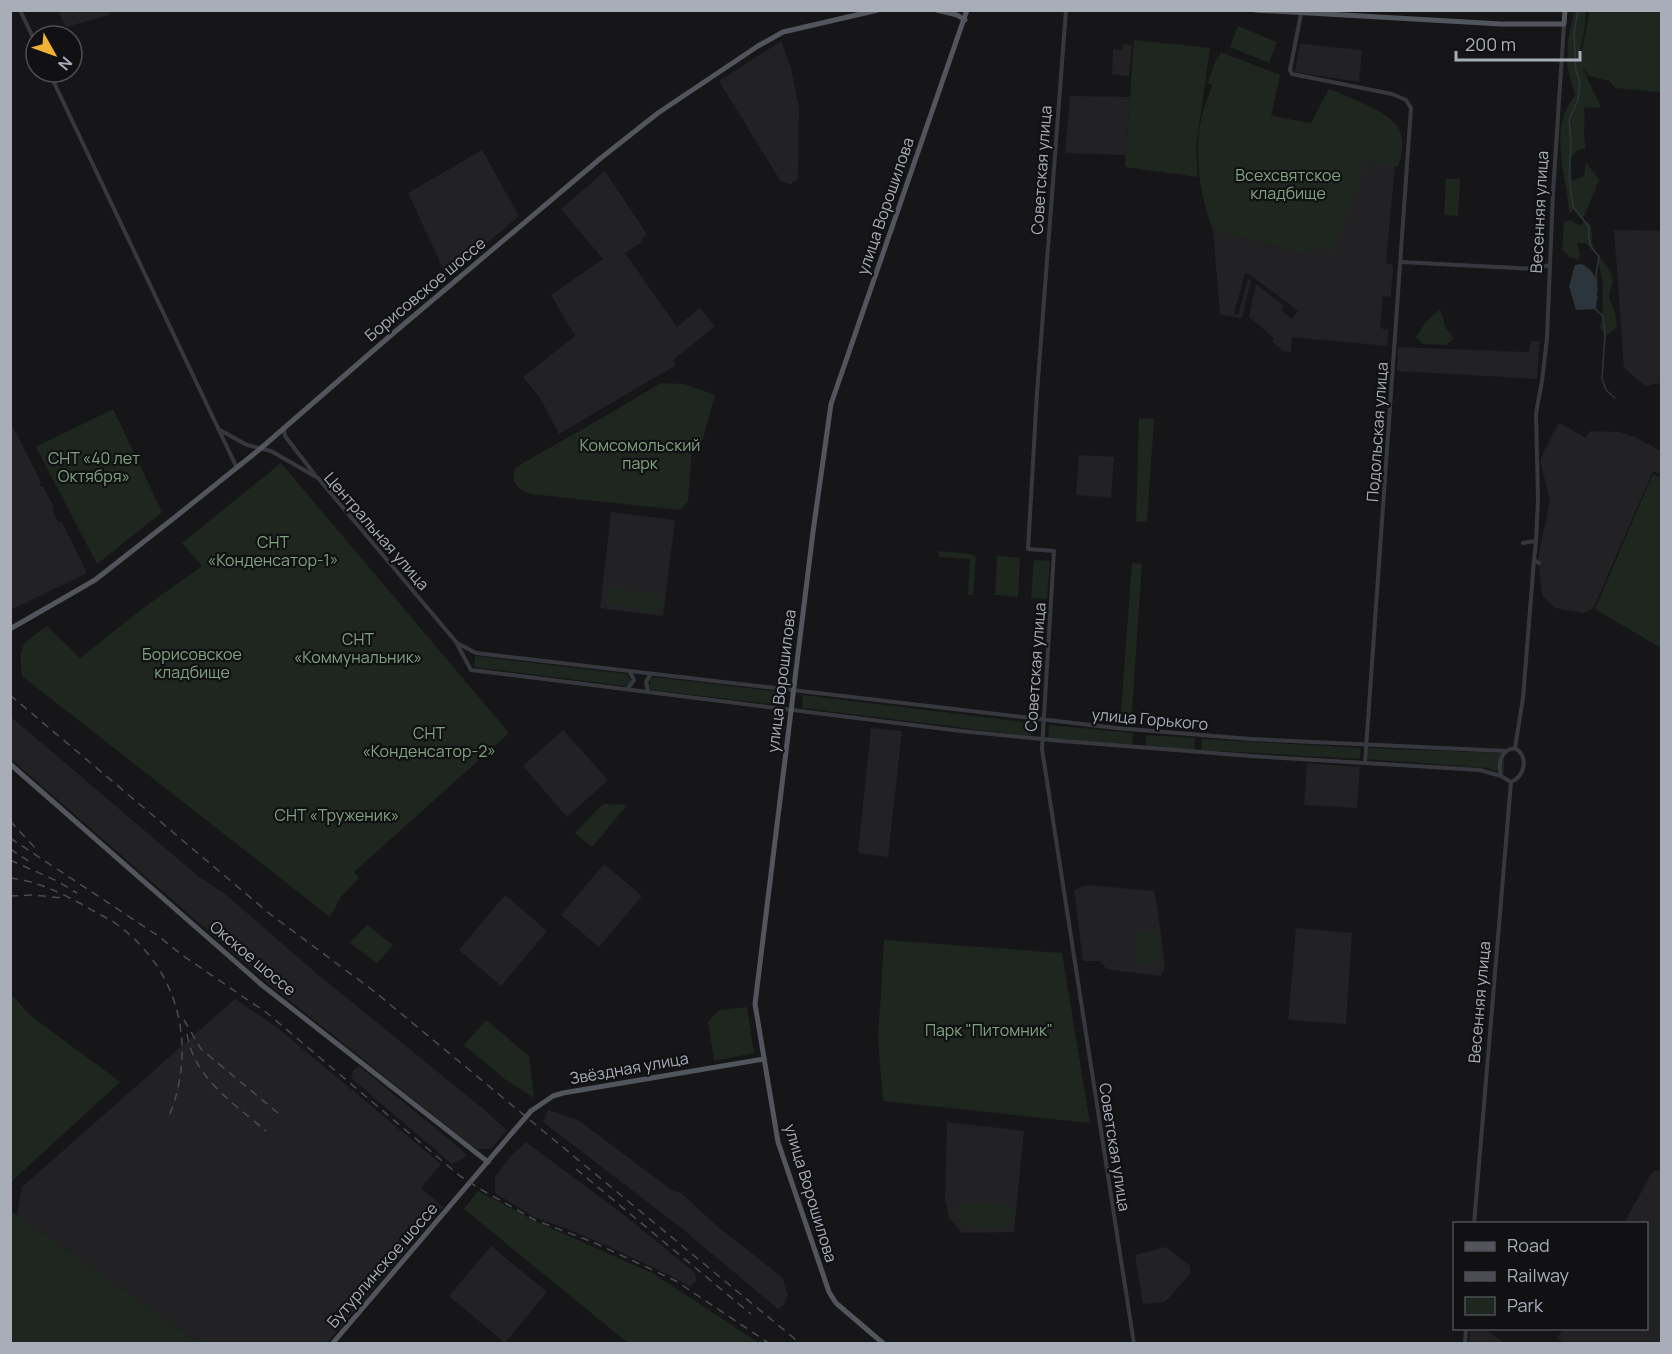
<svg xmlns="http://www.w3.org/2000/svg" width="1672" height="1354" font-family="Manrope,sans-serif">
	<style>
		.built { fill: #222225 }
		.green { fill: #1e261f }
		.water { fill: #2c353c }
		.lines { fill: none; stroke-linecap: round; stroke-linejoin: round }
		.stream { stroke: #2c353c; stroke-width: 1.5 }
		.minor { stroke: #37383d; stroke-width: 4 }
		.major { stroke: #53555c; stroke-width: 5 }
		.rail { stroke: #4a4c52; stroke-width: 1.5; stroke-dasharray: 8 6; stroke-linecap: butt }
		.major-bridge { stroke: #53555c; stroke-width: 5 }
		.labels { text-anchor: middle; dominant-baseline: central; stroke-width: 4.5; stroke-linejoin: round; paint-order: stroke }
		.street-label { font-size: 16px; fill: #a8adb8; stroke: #111113 }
		.park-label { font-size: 16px; fill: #7fa381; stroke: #111113 }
	</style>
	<rect width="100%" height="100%" fill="#161618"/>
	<!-- built -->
	<g class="built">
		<path d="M58,11L110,10V11L109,15L66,27Z"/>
		<path d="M781,41L791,68L799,108L798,179L791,184L781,182L719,81Z"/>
		<path d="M1123,44L1132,45L1129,76L1112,74L1113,49L1122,50Z"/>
		<path d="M1300,44L1362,50L1359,82L1295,72Z"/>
		<path d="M1070,96L1130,97L1126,155L1065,153Z"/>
		<path d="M482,150L519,216L447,277L408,193Z"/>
		<path d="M1367,162L1395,166L1386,263L1393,265L1391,297L1383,296L1380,328L1389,330L1387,346L1292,337L1291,352L1283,351L1272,341L1274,338L1249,317L1256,284L1284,306L1281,310L1292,319L1298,311L1249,274L1245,273L1234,314L1238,315L1248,279H1249L1251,281L1242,318L1220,315L1213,230L1307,255L1310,246Z"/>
		<path d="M605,171L647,234L641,240L642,242L625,253L677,327L700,308L715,326L673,360L676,365L559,434L540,398L523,377L575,336L551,295L603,259L561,209Z"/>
		<path d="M1614,230L1661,231V383L1645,386L1624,368Z"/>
		<path d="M1531,341H1540L1537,379L1397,371L1398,347L1529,352Z"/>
		<path d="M11,423L41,482L40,486L43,487L54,507L52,510L58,522H62L87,573L11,610Z"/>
		<path d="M1559,423L1586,438L1590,431L1619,432L1635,437L1661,451V475L1653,471L1593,609L1583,613L1555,608L1542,595L1538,559L1550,501L1540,460Z"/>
		<path d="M1079,455L1114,457L1111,498L1076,495Z"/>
		<path d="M611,512L675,520L663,616L600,608Z"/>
		<path d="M10,716L198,876L225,894L315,972L481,1107L507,1130L491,1149H477L463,1139L269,984L11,759Z"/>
		<path d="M871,728L902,731L888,857L858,853Z"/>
		<path d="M563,730L608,780L567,817L523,766Z"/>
		<path d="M1307,763L1360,767L1357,808L1304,805Z"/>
		<path d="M604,864L642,896L599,947L561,915Z"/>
		<path d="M1087,885L1154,891L1158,912L1165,968L1161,976L1106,969L1101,961H1083L1074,890Z"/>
		<path d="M505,895L547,931L501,986L459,950Z"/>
		<path d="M1296,928L1352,933L1346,1024L1288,1020Z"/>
		<path d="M235,999L279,1029L441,1164L421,1188L443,1207L327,1343H199L17,1215L22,1187Z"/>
		<path d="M359,1066L463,1151L467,1156L452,1164L351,1078L353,1071Z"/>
		<path d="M548,1110L578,1120L673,1191L680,1192L718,1227L782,1277L788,1295L784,1305L778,1309L680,1227L543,1122Z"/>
		<path d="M947,1122L1024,1131L1014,1232L962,1233L949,1218L945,1198Z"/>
		<path d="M526,1142L624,1215L694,1272L697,1280L690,1287L673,1277L625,1254L568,1229L534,1217L495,1193V1177L511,1156Z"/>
		<path d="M1661,1170V1343H1564L1557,1338L1563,1329L1646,1328V1224L1624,1223L1653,1171Z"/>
		<path d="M491,1246L547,1292L505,1343L449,1296Z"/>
		<path d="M1166,1247L1190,1266V1274L1165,1302L1143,1304L1135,1255Z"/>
		<path d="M1470,1328L1485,1329L1504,1343H1469Z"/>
	</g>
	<!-- green -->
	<g class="green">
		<path d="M1574,11H1585V25L1579,57L1580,61L1590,11H1662L1661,92L1615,88L1610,81L1589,76L1582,67L1601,107L1584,108C1586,122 1582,135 1586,148L1577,150L1571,158L1572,181L1584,176L1586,162L1599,180L1583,219L1575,209L1569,213C1567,174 1547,129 1575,95L1567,65L1568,40Z"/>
		<path d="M1238,26L1277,42L1269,63L1230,47Z"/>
		<path d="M1134,40L1210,48L1196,147L1198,177L1125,167Z"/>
		<path d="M1221,52L1280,75L1271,116L1311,123L1329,89C1344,94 1355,100 1369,106C1399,121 1409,132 1398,167L1367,162L1333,252L1310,246L1307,255L1213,230C1200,197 1194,156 1201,120C1203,108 1209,97 1212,85L1208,83L1214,64Z"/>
		<path d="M1446,179H1460L1458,216L1444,215Z"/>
		<path d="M1571,220L1580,226L1584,221L1591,224L1593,251L1585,243H1577L1580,254L1578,260L1569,257L1562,249L1564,222Z"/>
		<path d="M1599,256L1608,268L1613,279L1609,298L1615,312L1617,327L1605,337L1600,328C1603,318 1604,286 1601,275C1600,267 1597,265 1599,256Z"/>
		<path d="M1440,309L1446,328L1454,339L1446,345L1423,344L1416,337L1426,322Z"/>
		<path d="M661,383L684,384L715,395L702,442L692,446L688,502L680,510L531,494C517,490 509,480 516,467L597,421Z"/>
		<path d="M113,409L162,512L97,564L36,447Z"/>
		<path d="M1139,418L1154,419L1147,522L1136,521Z"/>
		<path d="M281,463L509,733L354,872L359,878L341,897L330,917L22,676C18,644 22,644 47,626L80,658L146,606L202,566L182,543Z"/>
		<path d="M1653,474L1662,478L1661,648L1595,609Z"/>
		<path d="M939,551L971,554L976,557L973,595H968L970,559L938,557Z"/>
		<path d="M997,556L1020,558L1018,597L995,595Z"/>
		<path d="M1034,560L1050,561L1047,599L1031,598Z"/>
		<path d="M1132,563L1142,564L1131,725L1120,724Z"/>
		<path d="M608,588L662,595L660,612L606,605Z"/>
		<path d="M475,656L627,674L631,681L629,684L625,686L474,667Z"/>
		<path d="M654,677L781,692L779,705L652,690L649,688L650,679Z"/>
		<path d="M803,695L1032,723L1031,736L802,708Z"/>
		<path d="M1049,725L1133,733L1132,745L1048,738Z"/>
		<path d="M1146,735L1195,738L1194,750L1146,746Z"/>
		<path d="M1202,739L1361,748L1360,759L1201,750Z"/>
		<path d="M1367,748L1504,753V774L1488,768L1367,759Z"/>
		<path d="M603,804L627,805L592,847L575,833Z"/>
		<path d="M367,925L393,945L377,963L350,943Z"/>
		<path d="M1157,930L1158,963L1139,964L1138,931Z"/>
		<path d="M884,940L1062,953L1090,1123L883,1101L878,1040Z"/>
		<path d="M11,994L31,1016L120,1082L11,1182Z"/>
		<path d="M747,1007L754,1053L714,1061L708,1022L719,1010Z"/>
		<path d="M486,1020L529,1056L534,1098L506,1080L464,1045Z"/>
		<path d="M478,1191L535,1221L654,1274L759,1343H628L464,1209Z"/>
		<path d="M967,1202L1005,1204L1013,1210L1012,1222L1004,1229L965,1226L958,1220V1208Z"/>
		<path d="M10,1210L17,1215L199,1343H11Z"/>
	</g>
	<!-- water -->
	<path class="water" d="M1582,264C1601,275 1598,289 1595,309L1576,310L1569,286L1575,265Z"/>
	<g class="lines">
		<!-- stream -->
		<g class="stream">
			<path d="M1578,10L1574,33L1575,54L1576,70L1580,83L1578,100L1569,120L1571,142L1569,177L1573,207L1589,227C1588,240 1589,247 1599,256L1596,274L1597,292"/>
			<path d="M1597,297L1595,309L1603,316L1605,335L1602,379L1606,390L1615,398"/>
		</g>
		<!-- minor -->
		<g class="minor">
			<path d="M20,10L36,44"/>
			<path d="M1066,10L1037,393L1028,549L1054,551L1042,749L1134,1344"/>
			<path d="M1301,14L1290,70L1292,74L1392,94L1406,100L1411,108L1365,763"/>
			<path d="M49,72L237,468"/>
			<path d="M1401,262L1537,269L1549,265"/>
			<path d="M284,428L285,436L315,475"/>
			<path d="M218,429L247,445L271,451L318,478L457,643L476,653L1116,728L1251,739L1506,751"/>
			<path d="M1536,541L1538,500L1536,413L1542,381L1547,338L1553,193L1564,24"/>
			<path d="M1523,543L1536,541L1534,560L1539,563"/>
			<path d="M457,644L471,670L961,731L1062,741L1251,756L1480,770L1501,776"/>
			<path d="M628,688L634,680L630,672"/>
			<path d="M648,691L646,682L650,675"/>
			<path d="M1515,748L1523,698L1534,560"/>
			<path d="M1515,748C1529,757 1525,776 1511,782L1501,776C1498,763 1500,750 1515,748Z"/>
			<path d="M1474,1224L1511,782"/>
			<path d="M1465,1344L1466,1328"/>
		</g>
		<!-- major -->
		<g class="major">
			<path d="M937,10L957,15L965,20"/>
			<path d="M1255,10L1501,24H1564L1565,10"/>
			<path d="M10,629L95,580L174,518L260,449L390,336L601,158L658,113L758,46L783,32L878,10"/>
			<path d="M10,764L262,985L488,1162"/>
			<path d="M531,1111L553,1096L563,1093L764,1059"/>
			<path d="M332,1344L512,1133"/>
			<path d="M884,1344L836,1303L829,1292L778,1142L755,1004L813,532L831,404L967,10"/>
		</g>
		<!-- rail -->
		<g class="rail">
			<path d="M10,695L270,914L375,992L801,1344"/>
			<path d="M10,821L37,850"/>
			<path d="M10,838L157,935L182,955L267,1013L460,1176L482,1190L535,1220L595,1243L676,1281L770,1344"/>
			<path d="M10,849L30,862"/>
			<path d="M10,860L57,881L77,893"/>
			<path d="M10,878C38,881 63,894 87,907C96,913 106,917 115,923C180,969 198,1047 168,1119"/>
			<path d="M10,896L34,895L61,898"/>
			<path d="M184,1020L201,1049L278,1113"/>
			<path d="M187,1034C194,1079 235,1104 266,1131"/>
			<path d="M576,1169L751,1314"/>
		</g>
		<!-- major-bridge -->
		<path class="major-bridge" d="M512,1133L531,1111"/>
	</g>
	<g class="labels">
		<!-- street labels -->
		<g class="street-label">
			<text transform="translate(1041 170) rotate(-86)">Советская улица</text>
			<text transform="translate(885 206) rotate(-71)">улица Ворошилова</text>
			<text transform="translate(1539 212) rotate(-87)">Весенняя улица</text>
			<text transform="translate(425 289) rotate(-40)">Борисовское шоссе</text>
			<text transform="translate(1377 432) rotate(-86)">Подольская улица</text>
			<text transform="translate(377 531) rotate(49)">Центральная улица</text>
			<text transform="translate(1035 667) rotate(-86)">Советская улица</text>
			<text transform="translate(781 681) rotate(-83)">улица Ворошилова</text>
			<text transform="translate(1150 719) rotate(5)">улица Горького</text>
			<text transform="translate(253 958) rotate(40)">Окское шоссе</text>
			<text transform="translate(1479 1002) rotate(-85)">Весенняя улица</text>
			<text transform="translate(629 1068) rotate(-10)">Звёздная улица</text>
			<text transform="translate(1115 1147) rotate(81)">Советская улица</text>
			<text transform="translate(811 1193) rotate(73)">улица Ворошилова</text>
			<text transform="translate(382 1265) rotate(-49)">Бутурлинское шоссе</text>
		</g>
		<!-- park labels -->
		<g class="park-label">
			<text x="1288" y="175">Всехсвятское<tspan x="1288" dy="18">кладбище</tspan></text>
			<text x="640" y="445">Комсомольский<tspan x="640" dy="18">парк</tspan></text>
			<text x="94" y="458">СНТ «40 лет<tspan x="94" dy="18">Октября»</tspan></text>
			<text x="273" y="542">СНТ<tspan x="273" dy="18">«Конденсатор-1»</tspan></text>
			<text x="358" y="639">СНТ<tspan x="358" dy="18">«Коммунальник»</tspan></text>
			<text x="192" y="654">Борисовское<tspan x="192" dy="18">кладбище</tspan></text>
			<text x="429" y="733">СНТ<tspan x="429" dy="18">«Конденсатор-2»</tspan></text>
			<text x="337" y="815">СНТ «Труженик»</text>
			<text x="989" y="1030">Парк "Питомник"</text>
		</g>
	</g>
	<!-- border -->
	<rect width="1672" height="1354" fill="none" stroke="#a8adb8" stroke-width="24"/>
	<!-- legend -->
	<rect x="1453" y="1222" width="195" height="108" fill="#111113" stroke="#4d4f55" stroke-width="1.5"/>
	<rect x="1465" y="1242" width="30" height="9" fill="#53555c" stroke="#4d4f55" stroke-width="1.5"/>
	<text x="1507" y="1252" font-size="18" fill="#a8adb8">Road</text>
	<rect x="1465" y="1272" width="30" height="9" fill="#4a4c52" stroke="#4d4f55" stroke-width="1.5"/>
	<text x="1507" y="1282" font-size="18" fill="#a8adb8">Railway</text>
	<rect x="1465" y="1297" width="30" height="18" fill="#1e261f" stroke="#4d4f55" stroke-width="1.5"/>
	<text x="1507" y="1312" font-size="18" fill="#a8adb8">Park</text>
	<!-- north arrow -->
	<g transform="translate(54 54) rotate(130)"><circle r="28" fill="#111113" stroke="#4d4f55" stroke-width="1.5"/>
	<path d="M0-4.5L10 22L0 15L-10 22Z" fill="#f2b134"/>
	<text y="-9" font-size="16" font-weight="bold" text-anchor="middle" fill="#a8adb8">N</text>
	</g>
	<!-- scale -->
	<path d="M1456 51v9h124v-9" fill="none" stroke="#a8adb8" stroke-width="3"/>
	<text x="1465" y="51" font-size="18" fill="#a8adb8" stroke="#111113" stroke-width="4.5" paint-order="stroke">200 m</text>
</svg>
